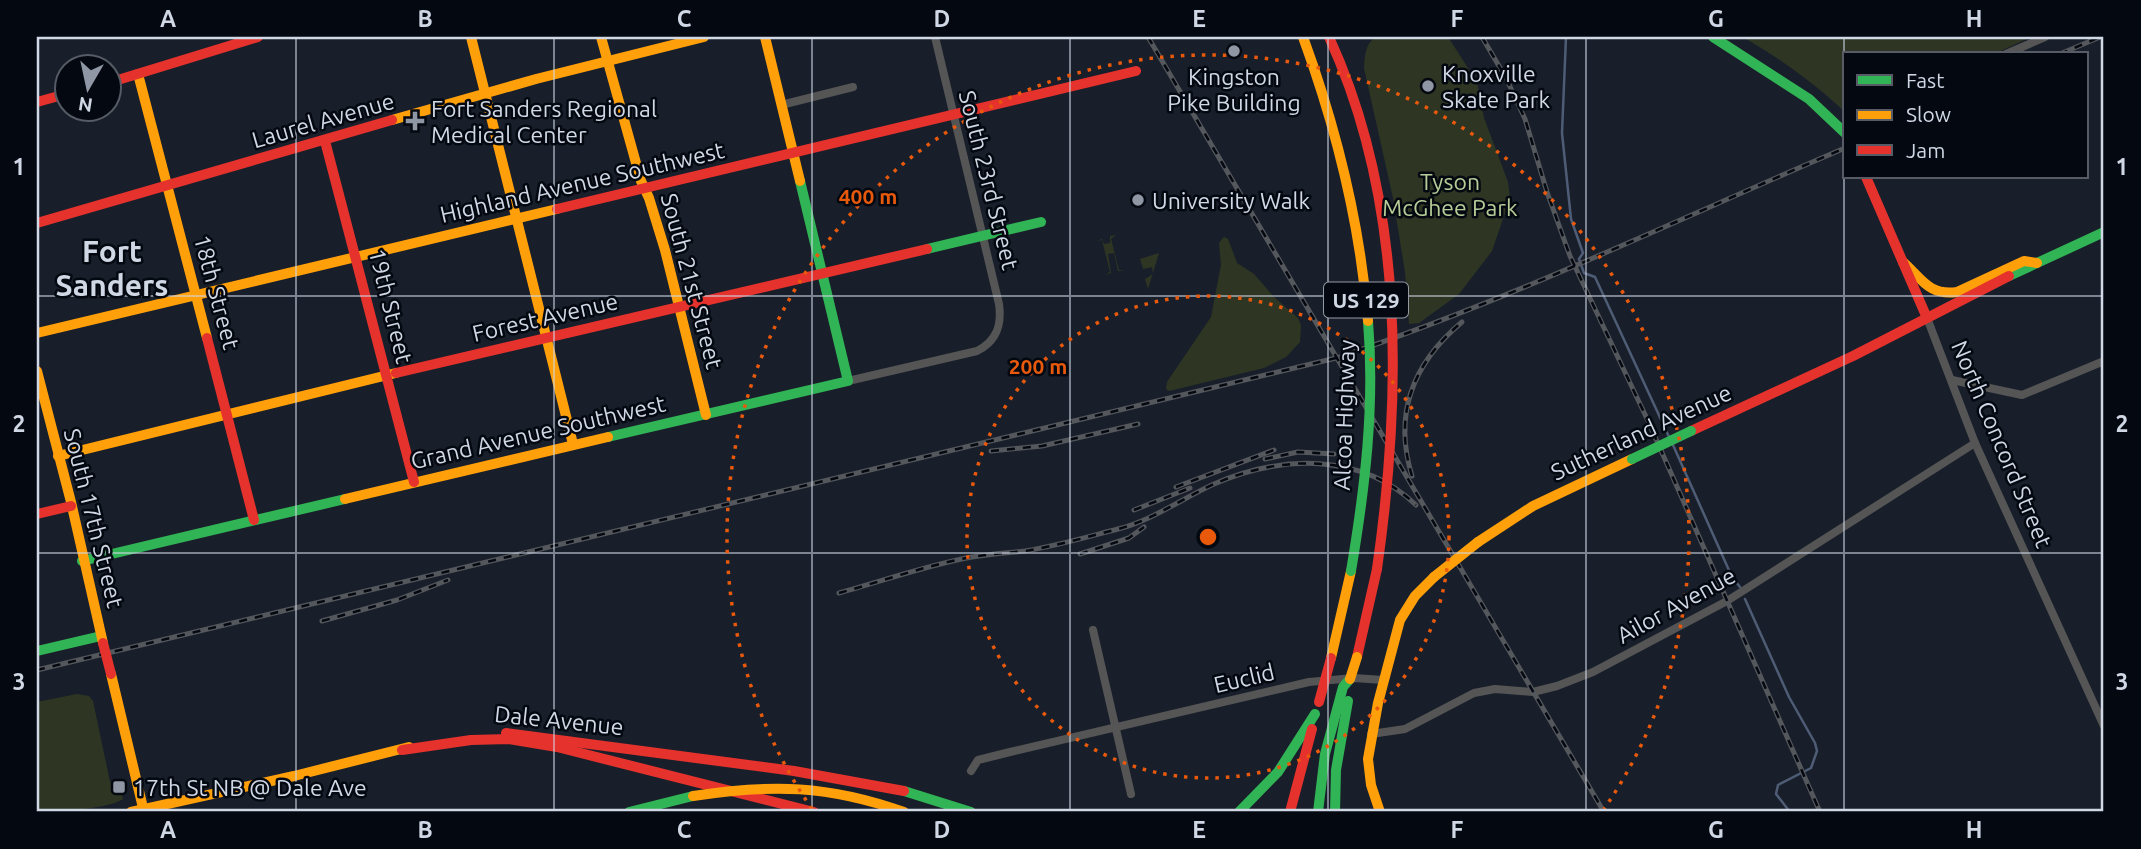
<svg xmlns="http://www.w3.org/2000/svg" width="2141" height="849" font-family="Ubuntu,sans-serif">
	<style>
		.green { fill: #2e3623 }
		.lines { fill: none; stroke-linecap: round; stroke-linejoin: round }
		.stream { stroke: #4e5c75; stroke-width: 2.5 }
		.street { stroke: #545554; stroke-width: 8 }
		.fast { stroke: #30b455; stroke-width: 10 }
		.slow { stroke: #ff9f0a; stroke-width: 10 }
		.jam { stroke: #e5322d; stroke-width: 10 }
		.rail-casing { stroke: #54575c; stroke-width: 5 }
		.rail { stroke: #040810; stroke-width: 2.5; stroke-dasharray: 8; stroke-linecap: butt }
		.fast-bridge { stroke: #30b455; stroke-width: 10 }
		.slow-bridge { stroke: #ff9f0a; stroke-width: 10 }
		.jam-bridge { stroke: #e5322d; stroke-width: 10 }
		.grid { fill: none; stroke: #d0d7e5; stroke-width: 2; stroke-opacity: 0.55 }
		.ring { fill: none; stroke: #e8590c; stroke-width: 3.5; stroke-dasharray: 3.5 7 }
		.poi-dot { fill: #9097a4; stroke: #040810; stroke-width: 2.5 }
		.labels { text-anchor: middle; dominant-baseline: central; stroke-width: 5; stroke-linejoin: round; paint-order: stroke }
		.shield { fill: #040810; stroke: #9399a5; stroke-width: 2 }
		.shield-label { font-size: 21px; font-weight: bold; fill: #d0d7e5 }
		.poi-label { font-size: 23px; fill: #d0d7e5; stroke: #040810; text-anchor: start }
		.street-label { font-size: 23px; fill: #d0d7e5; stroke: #040810 }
		.park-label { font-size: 23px; fill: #b6cd97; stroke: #040810 }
		.district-label { font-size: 30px; font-weight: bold; fill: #d0d7e5; stroke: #040810 }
		.centre { fill: #e8590c; stroke: #040810; stroke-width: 3.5 }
		.ring-label { font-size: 21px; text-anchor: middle; font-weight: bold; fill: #e8590c; stroke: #040810; stroke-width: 5; stroke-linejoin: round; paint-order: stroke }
		.neatline { fill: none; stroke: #d0d7e5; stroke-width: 2.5 }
		.grid-label { font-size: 23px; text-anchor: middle; font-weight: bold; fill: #d0d7e5 }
	</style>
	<rect width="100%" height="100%" fill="#191f2a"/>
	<!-- green -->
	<g class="green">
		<path d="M1376,37H1448L1477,82L1484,118L1508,182L1510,198L1492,251L1459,294L1419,323L1409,324L1405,272L1393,198L1364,68C1365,55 1365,44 1376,37Z"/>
		<path d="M1742,37H2031L1994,54H1845V112C1815,84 1779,57 1742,37Z"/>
		<path d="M1116,235L1111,239L1119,270H1125L1118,271L1114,253L1108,254L1111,273L1105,275L1110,272L1102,240L1097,241L1102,239L1104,244L1110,243V236Z"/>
		<path d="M1224,237L1228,239L1237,263L1254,274L1273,296L1298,318L1301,325L1300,342L1286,357L1264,368L1169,391L1166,389L1167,382L1211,317L1221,265L1219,243Z"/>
		<path d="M1159,253L1148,289L1145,279L1153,274L1152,267L1143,269L1140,259Z"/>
		<path d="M77,694L89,696L93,701L110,782L119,781L123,799C108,809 57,812 37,812V702Z"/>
	</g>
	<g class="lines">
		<!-- stream -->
		<g class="stream">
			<path d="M1566,37L1562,133L1571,219L1583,253L1579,259L1584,273L1595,277L1670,439"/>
			<path d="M1673,445L1732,577L1740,587"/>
			<path d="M1745,599L1789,697L1815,743L1817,751L1811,768L1778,785L1776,794L1790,812"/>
		</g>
		<!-- street -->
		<g class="street">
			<path d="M2006,54L2045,37"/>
			<path d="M781,105L853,87"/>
			<path d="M1927,318L1975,443L2104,726"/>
			<path d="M1952,380L2022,395L2104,361"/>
			<path d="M848,381L977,351C997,341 1002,325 999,304L935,37"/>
			<path d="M1093,630L1131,794"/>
			<path d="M1371,734L1405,729L1474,693L1495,689L1533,692L1557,686L1593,672L1727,601L1975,443"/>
			<path d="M971,771L978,760L1010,752L1309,682L1354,678L1383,680"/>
		</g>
		<!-- fast -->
		<g class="fast">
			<path d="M1713,37L1809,99L1845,133"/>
			<path d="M927,249L1041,222"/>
			<path d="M2009,276L2104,232"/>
			<path d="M608,437L848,381L800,181"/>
			<path d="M82,561L345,499"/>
			<path d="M37,651L101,636"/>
			<path d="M904,791L971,812"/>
			<path d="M629,812L693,796"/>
			<path d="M1239,812L1278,772L1315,714"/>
			<path d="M1318,812L1325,754L1343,687L1350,679"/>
			<path d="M1335,812L1336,770L1348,701"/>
		</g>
		<!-- slow -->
		<g class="slow">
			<path d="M471,37L573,444"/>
			<path d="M601,37L641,181L649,198L665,250L706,415"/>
			<path d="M765,37L800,181"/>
			<path d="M138,74L207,338"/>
			<path d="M392,120L536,79L704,37"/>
			<path d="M1903,262C1922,279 1929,296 1957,292L2024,261L2037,263"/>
			<path d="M37,333L557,209"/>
			<path d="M37,371L71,502L103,643"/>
			<path d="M58,456L396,373"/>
			<path d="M345,499L608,437"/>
			<path d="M1478,542L1533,506L1632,459"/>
			<path d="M1331,658L1351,571"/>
			<path d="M111,674L144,812"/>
			<path d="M131,812L294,776L409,747"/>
			<path d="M1380,812L1371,785L1368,759L1378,703L1400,620L1415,596L1434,577"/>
		</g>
		<!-- jam -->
		<g class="jam">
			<path d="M108,83L258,37"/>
			<path d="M37,102L66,94"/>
			<path d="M325,141L414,482"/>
			<path d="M1866,177L1927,318"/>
			<path d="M557,209L1136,71"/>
			<path d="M37,223L392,120"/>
			<path d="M207,338L254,520"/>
			<path d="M396,373L927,249"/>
			<path d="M1691,431L1853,356L2009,276"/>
			<path d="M37,514L71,506"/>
			<path d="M1357,657L1377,569"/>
			<path d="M506,733L794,771L904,791"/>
			<path d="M402,750L471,740L509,739L557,747L814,812"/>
			<path d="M1290,812L1312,729"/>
		</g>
		<!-- rail casing -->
		<g class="rail-casing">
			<g id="rail">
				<path d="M1148,37L1604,812"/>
				<path d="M1482,37L1506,78L1525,119L1547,192L1570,256L1649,423L1820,812"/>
				<path d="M2060,54L2100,37"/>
				<path d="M991,451L1042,446L1138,424"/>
				<path d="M1265,459L1298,452L1334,454"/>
				<path d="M1412,476C1393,414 1413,363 1462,322"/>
				<path d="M1176,487L1274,450"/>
				<path d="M1134,510L1190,488"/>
				<path d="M1080,554L1129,538L1144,527"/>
				<path d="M839,593C883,581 927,565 972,557C990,554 1007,553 1025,551C1056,546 1087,537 1118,529C1153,520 1181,499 1214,484C1281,455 1361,452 1416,505"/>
				<path d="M322,621L397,600L448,580"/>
				<path d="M37,670L1336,358C1511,300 1676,220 1845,148"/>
			</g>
		</g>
		<!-- rail -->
		<use href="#rail" class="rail"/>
		<!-- fast-bridge -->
		<g class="fast-bridge">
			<path d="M1632,459L1691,431"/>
			<path d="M1351,571C1365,488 1375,406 1368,321"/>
		</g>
		<!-- slow-bridge -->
		<g class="slow-bridge">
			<path d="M1303,37C1337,130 1360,223 1368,321"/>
			<path d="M1434,577L1478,542"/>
			<path d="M1350,679L1357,657"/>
			<path d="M693,796C772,784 828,785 904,812"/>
		</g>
		<!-- jam-bridge -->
		<g class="jam-bridge">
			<path d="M1329,37C1405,202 1402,394 1377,569"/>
			<path d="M103,643L111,674"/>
			<path d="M1319,702L1331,658"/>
		</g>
	</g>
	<!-- grid -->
	<path class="grid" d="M296,37V812M554,37V812M812,37V812M1070,37V812M1328,37V812M1586,37V812M1844,37V812M37,296H2104M37,553H2104"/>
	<!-- distance rings -->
	<g class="ring">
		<circle cx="1208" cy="537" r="241"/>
		<path d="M812 809A481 481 0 1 1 1604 809"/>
	</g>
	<!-- markers -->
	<g class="poi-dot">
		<circle cx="1234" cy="51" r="7"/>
		<circle cx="1428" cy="86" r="7"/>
		<path d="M411.5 110.5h7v7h7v7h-7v7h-7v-7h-7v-7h7z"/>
		<circle cx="1138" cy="200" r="7"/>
		<rect x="112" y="780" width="14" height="14" rx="3.5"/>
	</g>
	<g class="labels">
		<!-- shield labels -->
		<rect class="shield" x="1324" y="282.5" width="84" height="35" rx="5"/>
		<g class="shield-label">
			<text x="1366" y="300">US 129</text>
		</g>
		<!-- poi labels -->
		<g class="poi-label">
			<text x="1442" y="73">Knoxville<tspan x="1442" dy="26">Skate Park</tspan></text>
			<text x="1234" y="76" text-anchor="middle">Kingston<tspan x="1234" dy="26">Pike Building</tspan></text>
			<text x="431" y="108">Fort Sanders Regional<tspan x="431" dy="26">Medical Center</tspan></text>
			<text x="1152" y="200">University Walk</text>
			<text x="133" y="787">17th St NB @ Dale Ave</text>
		</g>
		<!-- street labels -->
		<g class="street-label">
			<text transform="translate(323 120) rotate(-16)">Laurel Avenue</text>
			<text transform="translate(989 180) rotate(76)">South 23rd Street</text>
			<text transform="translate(582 182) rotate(-13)">Highland Avenue Southwest</text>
			<text transform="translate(692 281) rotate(75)">South 21st Street</text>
			<text transform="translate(217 292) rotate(75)">18th Street</text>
			<text transform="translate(391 306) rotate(76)">19th Street</text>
			<text transform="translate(545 317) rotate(-13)">Forest Avenue</text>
			<text transform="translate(1344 415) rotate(-88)">Alcoa Highway</text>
			<text transform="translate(538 432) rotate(-13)">Grand Avenue Southwest</text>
			<text transform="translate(1641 432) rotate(-25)">Sutherland Avenue</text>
			<text transform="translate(2002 444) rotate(67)">North Concord Street</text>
			<text transform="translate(94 518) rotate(76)">South 17th Street</text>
			<text transform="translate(1676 605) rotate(-29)">Ailor Avenue</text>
			<text transform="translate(1244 678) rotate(-13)">Euclid</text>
			<text transform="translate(559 720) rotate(6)">Dale Avenue</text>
		</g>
		<!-- park labels -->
		<g class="park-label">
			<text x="1450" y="181">Tyson<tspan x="1450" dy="26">McGhee Park</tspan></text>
		</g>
		<!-- district labels -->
		<g class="district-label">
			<text x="112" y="251">Fort<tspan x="112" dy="34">Sanders</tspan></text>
		</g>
	</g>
	<circle cx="1208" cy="537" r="10" class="centre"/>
	<g class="ring-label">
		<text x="868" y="204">400 m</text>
		<text x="1038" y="374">200 m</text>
	</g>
	<!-- border -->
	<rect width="2141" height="849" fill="none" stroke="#040810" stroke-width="77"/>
	<!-- legend -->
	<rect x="1843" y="52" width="245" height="126" fill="#040810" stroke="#565b65" stroke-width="2"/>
	<rect x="1857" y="75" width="35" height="10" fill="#30b455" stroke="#565b65" stroke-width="2"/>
	<text x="1906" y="88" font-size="21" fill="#d0d7e5">Fast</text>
	<rect x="1857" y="110" width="35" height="10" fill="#ff9f0a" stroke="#565b65" stroke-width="2"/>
	<text x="1906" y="122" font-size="21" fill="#d0d7e5">Slow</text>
	<rect x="1857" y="145" width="35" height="10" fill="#e5322d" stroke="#565b65" stroke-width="2"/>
	<text x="1906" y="158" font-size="21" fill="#d0d7e5">Jam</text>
	<!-- north arrow -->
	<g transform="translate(88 88) rotate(189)"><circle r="33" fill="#040810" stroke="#565b65" stroke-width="2"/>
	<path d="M0-5L12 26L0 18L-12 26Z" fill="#9097a4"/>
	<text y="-10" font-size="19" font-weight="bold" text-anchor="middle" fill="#d0d7e5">N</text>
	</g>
	<rect x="38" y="38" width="2064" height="772" class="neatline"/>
	<g class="grid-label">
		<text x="168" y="27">A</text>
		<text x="425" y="27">B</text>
		<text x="684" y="27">C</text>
		<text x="942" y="27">D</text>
		<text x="1199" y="27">E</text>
		<text x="1457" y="27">F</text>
		<text x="1716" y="27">G</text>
		<text x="1974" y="27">H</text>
		<text x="19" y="175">1</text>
		<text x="2122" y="175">1</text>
		<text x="19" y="432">2</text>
		<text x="2122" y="432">2</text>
		<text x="19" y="690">3</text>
		<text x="2122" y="690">3</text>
		<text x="168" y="838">A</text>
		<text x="425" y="838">B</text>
		<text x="684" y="838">C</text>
		<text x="942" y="838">D</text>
		<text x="1199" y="838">E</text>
		<text x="1457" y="838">F</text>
		<text x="1716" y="838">G</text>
		<text x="1974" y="838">H</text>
	</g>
</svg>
